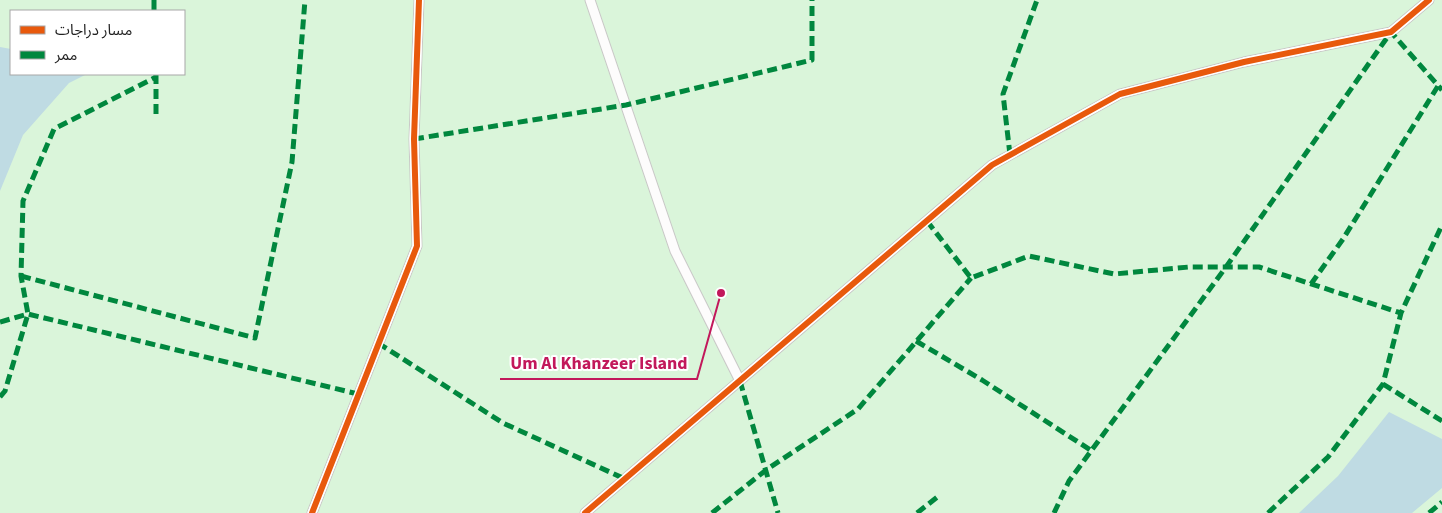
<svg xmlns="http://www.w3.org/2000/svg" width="1442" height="513" font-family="'Source Sans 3','Noto Sans Arabic',sans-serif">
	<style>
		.park { fill: #daf5da; fill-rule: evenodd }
		.water { fill: #bfdbe3 }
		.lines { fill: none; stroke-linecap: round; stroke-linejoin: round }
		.street-casing { stroke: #c9c8c7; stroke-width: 11 }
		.street { stroke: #fdfcfc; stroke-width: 9 }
		.quiet { stroke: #00873e; stroke-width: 5; stroke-dasharray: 10 5; stroke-linecap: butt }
		.cycleway-casing { stroke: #fff; stroke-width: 9 }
		.cycleway { stroke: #e8590c; stroke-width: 6 }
		.leader { fill: none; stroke: #c2185b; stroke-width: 2 }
		.callout-dot { fill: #c2185b; stroke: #fff; stroke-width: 2 }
		.callout-label { font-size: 18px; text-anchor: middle; font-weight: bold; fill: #c2185b; stroke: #fff; stroke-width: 4; stroke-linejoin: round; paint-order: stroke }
	</style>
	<rect width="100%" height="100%" fill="#f0eeeb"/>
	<!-- park -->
	<path class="park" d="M0,0H1442V513H0ZM11,11H184V74H11Z"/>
	<!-- water -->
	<g class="water">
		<path d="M0,47L11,49V74H87L69,83L23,135L0,191Z"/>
		<path d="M1389,412L1442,439V488L1412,513H1299L1338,476Z"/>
	</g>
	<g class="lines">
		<!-- street casing -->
		<g class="street-casing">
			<g id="street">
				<path d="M590,0L675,251L740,381"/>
				<path d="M312,513L417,246L414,139L419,0"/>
				<path d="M585,513L992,165L1120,94L1244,62L1391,32L1429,0"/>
			</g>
		</g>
		<!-- street -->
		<use href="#street" class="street"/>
		<!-- quiet -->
		<g class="quiet">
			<path d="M154,0V11"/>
			<path d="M156,74V118"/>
			<path d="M414,139L626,105L812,60V0"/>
			<path d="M1010,155L1003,94L1037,0"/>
			<path d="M927,221L971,278L1029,256L1114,274L1189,267H1259L1401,313"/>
			<path d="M21,276L255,338L292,162L305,0"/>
			<path d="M1311,284L1343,239L1438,86"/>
			<path d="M0,322L28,314L358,394"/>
			<path d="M916,341L982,380L1092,451"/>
			<path d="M378,343L503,423L625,479"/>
			<path d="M740,381L778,513"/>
			<path d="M1383,384L1442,421"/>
			<path d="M0,397L5,391L28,314L21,276L23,201L54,129L156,77"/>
			<path d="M712,513L766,470L858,409L971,278"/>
			<path d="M917,513L940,495"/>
			<path d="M1054,513L1069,481L1226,267L1391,32L1442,90"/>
			<path d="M1268,513L1328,457L1383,384L1401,313L1442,225"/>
			<path d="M1429,513L1442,502"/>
		</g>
		<!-- cycleway casing -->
		<g class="cycleway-casing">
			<g id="cycleway">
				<path d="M312,513L417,246L414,139L419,0"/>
				<path d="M585,513L992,165L1120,94L1244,62L1391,32L1429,0"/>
			</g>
		</g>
		<!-- cycleway -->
		<use href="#cycleway" class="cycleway"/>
	</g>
	<!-- callouts -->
	<path class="leader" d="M721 293L697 379H500"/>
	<circle class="callout-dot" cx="721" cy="293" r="5"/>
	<g class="callout-label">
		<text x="599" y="369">Um Al Khanzeer Island</text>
	</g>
	<!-- legend -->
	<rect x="10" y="10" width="175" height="65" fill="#ffffff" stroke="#a7a7a7"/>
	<rect x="20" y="26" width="25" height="8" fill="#e8590c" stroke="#a7a7a7"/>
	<text x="55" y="35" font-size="15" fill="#222222">مسار دراجات</text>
	<rect x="20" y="51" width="25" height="8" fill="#00873e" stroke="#a7a7a7"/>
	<text x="55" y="60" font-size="15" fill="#222222">ممر</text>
</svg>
